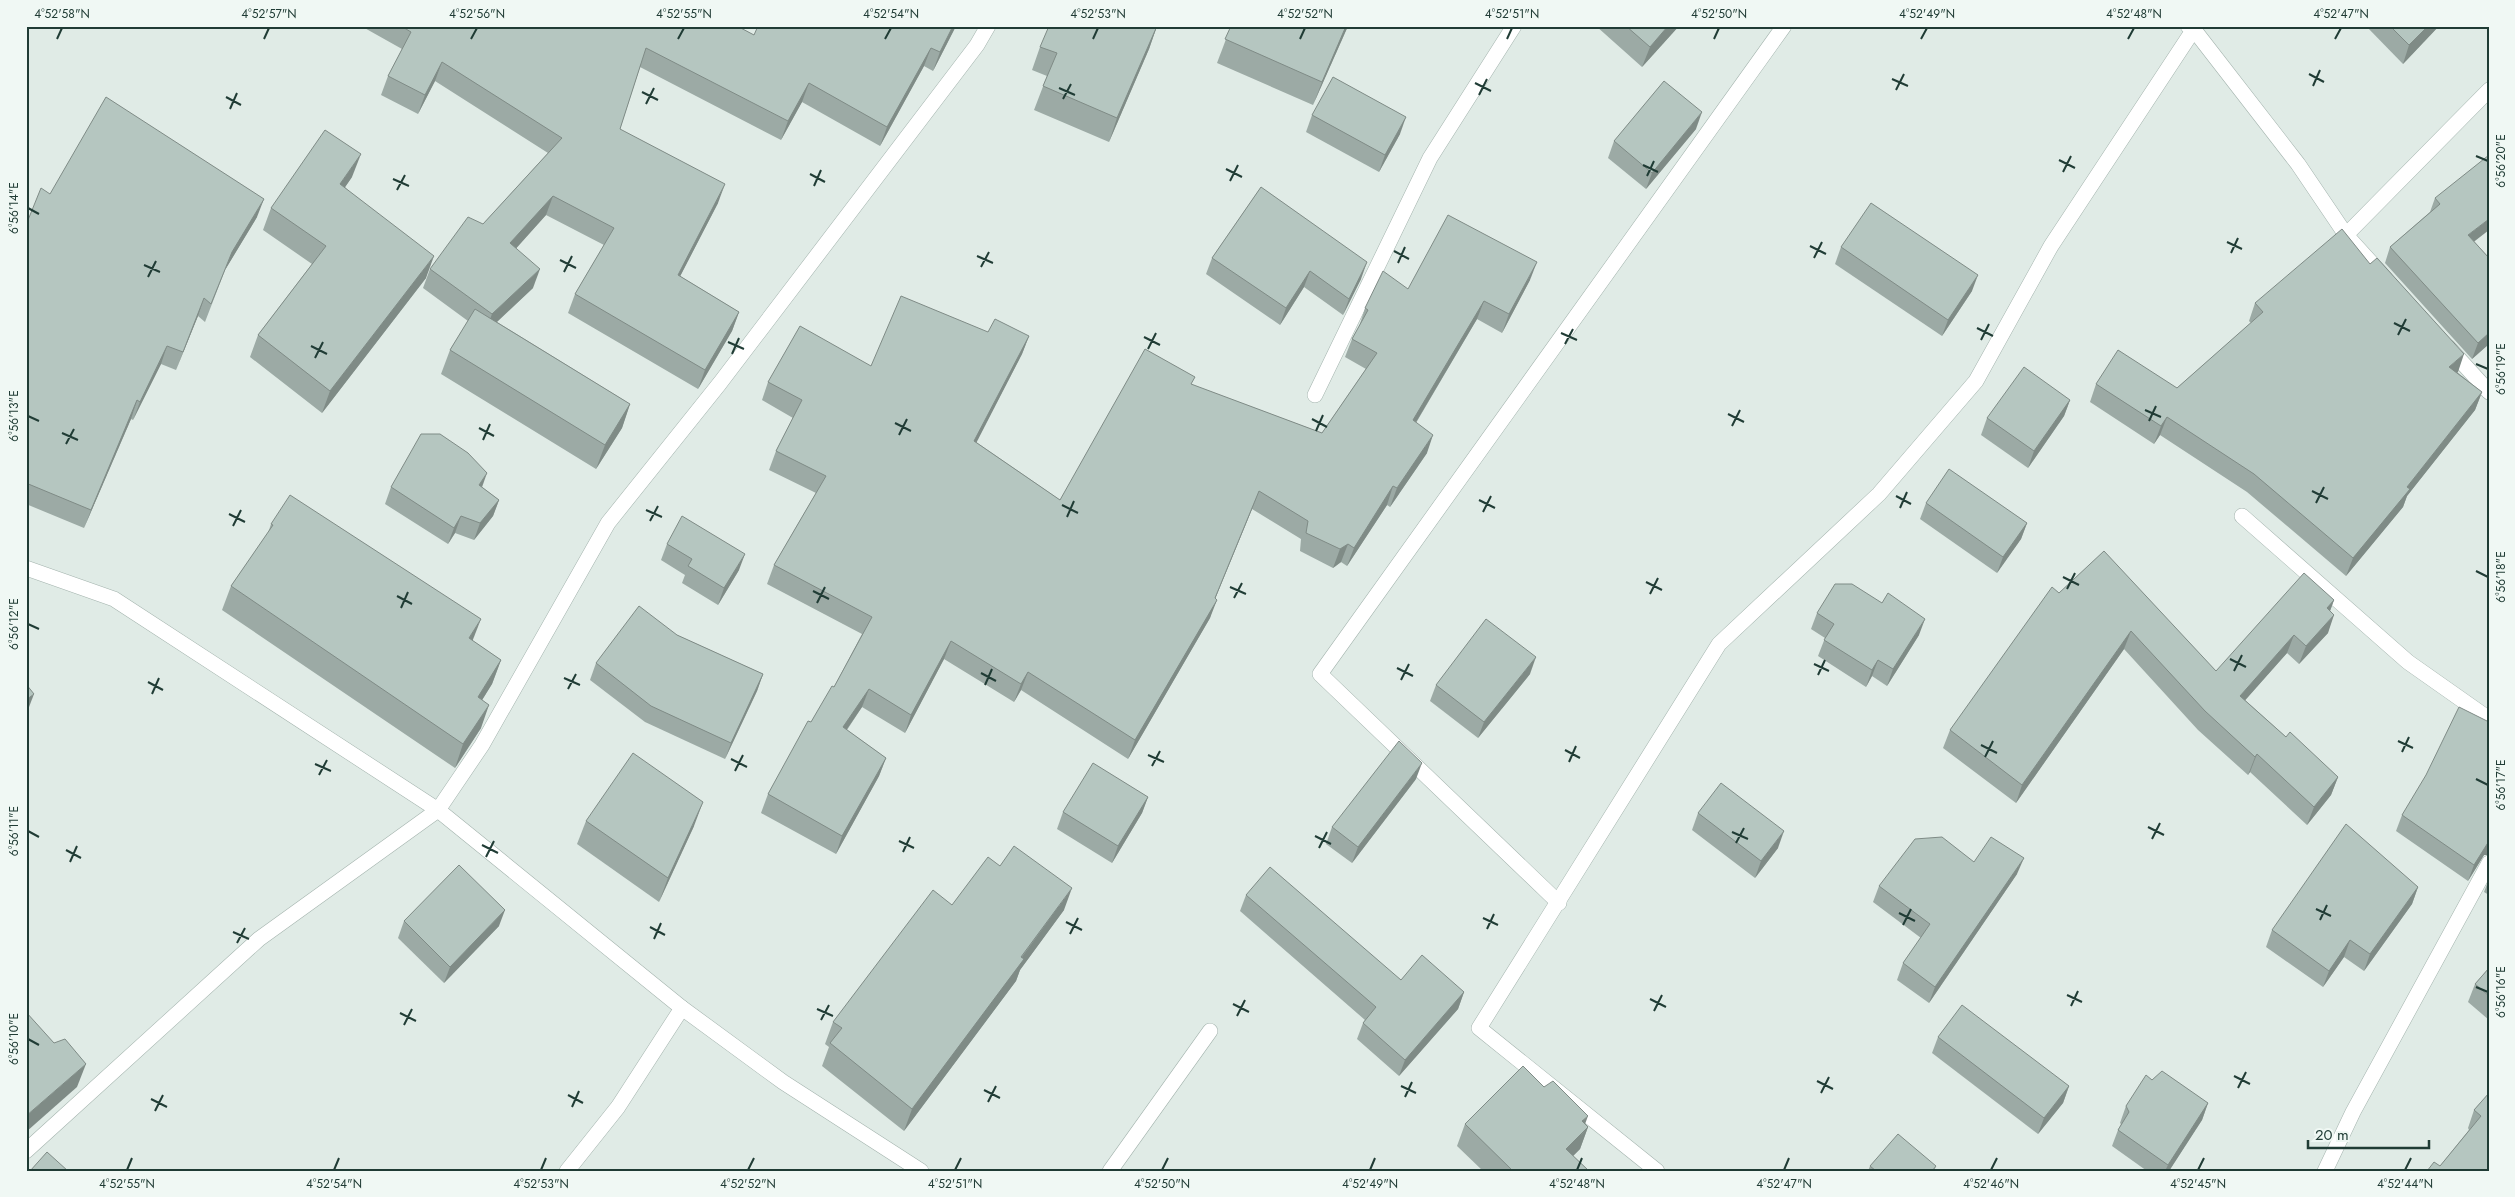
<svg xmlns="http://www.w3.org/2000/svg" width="2515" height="1197" font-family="Jost,sans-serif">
<rect width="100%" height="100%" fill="#e0ebe6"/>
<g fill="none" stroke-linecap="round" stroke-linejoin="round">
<!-- minor casing -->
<g stroke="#a3b3ad" stroke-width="16">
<g id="minor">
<polyline points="2188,26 2195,31 2298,164 2346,235 2385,278"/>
<polyline points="2346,235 2489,90"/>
<polyline points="2448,347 2489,392"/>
<polyline points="1315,395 1430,158 1514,26"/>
<polyline points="2242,516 2408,662 2489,719"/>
<polyline points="26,568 114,599 438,810 682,1008 783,1082 921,1171"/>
<polyline points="1559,903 1320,674 1784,26"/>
<polyline points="26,1151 259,939 438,810 482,745 608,523 720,383 977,45 988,26"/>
<polyline points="567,1171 618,1107 682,1008"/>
<polyline points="1110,1171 1210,1031"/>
<polyline points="1657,1171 1479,1028 1719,644 1879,494 1976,381 2051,246 2196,26"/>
<polyline points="2325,1171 2353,1112 2489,863"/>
</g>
</g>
<!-- minor -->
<use href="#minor" stroke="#fff" stroke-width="15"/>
</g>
<!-- wall -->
<g fill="#9caaa5">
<polygon points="361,26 737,26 754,35 758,26 956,26 933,71 924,66 880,146 802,102 781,140 640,67 620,129 718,203 680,276 739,312 732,331 698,389 568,313 575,294 604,245 546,215 516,248 533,288 497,322 630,404 622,428 596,469 441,374 450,350 468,321 423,288 430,269 483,224 548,153 435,81 418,114 381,95 388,76 402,49"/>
<polygon points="1157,26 1149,49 1109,142 1034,110 1047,76 1032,70 1040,47"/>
<polygon points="1231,26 1348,26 1313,105 1217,63"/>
<polygon points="1596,26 1679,26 1642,67"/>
<polygon points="2366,26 2439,26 2403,64"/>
<polygon points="1312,115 1400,134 1379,172 1306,132"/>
<polygon points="1696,129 1646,189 1608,158 1614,141"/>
<polygon points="352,177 345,187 426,278 322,413 250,357 258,335 312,264 263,230 271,208"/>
<polygon points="1261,187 1361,279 1343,315 1304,287 1280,325 1206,274 1212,258"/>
<polygon points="50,194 257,217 225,270 205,322 198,316 176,370 161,364 133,420 131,419 84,528 26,504 26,225"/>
<polygon points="2435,198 2489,258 2489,344 2472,359 2385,263 2390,247 2430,212"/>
<polygon points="1841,247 1972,291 1942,336 1835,264"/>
<polygon points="2370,264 2458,372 2457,372 2482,392 2475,410 2407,496 2403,507 2346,576 2247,492 2160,435 2154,444 2090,402 2096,384 2177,388 2251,323 2249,321 2255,303"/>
<polygon points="1530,280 1502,333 1477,319 1416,423 1427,453 1390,507 1387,505 1347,566 1341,562 1333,568 1300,551 1301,539 1252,509 1215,599 1210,618 1128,759 1021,690 1014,702 944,659 905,733 862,707 847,730 886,758 879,776 836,854 761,813 768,794 811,722 834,687 862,634 767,584 774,565 816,493 769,470 776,451 793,418 762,400 768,382 871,366 988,332 1029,336 1022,354 976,442 1060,500 1192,385 1322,433 1366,369 1345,357 1352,339 1359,327 1365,308 1408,289"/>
<polygon points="2070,400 2064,416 2028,468 1981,435 1987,418"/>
<polygon points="391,487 482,487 499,500 493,516 474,540 455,533 448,544 385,504"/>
<polygon points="1926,503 2027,523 2021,539 1997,573 1920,519"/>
<polygon points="271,524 473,641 501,660 492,684 482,700 481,728 455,768 222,610 231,586 268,533"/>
<polygon points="667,544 739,570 718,605 682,583 685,575 661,560"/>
<polygon points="2059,593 2216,671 2334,600 2330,611 2328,633 2299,664 2287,653 2245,700 2286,737 2338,777 2331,795 2307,825 2250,772 2248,775 2198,730 2124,649 2016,803 1943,748 1950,730"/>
<polygon points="1817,613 1919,635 1887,686 1872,676 1866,687 1818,656 1825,638 1811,629"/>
<polygon points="677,635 763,674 757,691 725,759 645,722 590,680 596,663"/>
<polygon points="1530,674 1478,738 1430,701 1436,685"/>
<polygon points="2489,722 2489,855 2484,855 2468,881 2396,831 2402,815"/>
<polygon points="1416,779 1352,863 1326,844 1332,827"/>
<polygon points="1148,797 1142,813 1112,863 1057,829 1063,812"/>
<polygon points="1698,813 1778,848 1755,878 1692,830"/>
<polygon points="586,821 694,826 659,902 577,844"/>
<polygon points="1974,862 2017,874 1929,1003 1897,980 1903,963 1921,938 1873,902 1879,886"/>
<polygon points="1000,866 1064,910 1020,970 1016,981 904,1131 822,1066 829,1047 825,1044 833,1022 952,905"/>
<polygon points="2489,879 2489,895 2484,892"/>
<polygon points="2418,887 2412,904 2364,971 2344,957 2323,987 2266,947 2272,930"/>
<polygon points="1246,895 1401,980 1464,992 1458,1009 1399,1076 1357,1039 1363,1023 1365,1020 1240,911"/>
<polygon points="404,921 499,926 444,983 398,938"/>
<polygon points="2489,968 2489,1020 2468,1002 2475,984"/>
<polygon points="1938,1037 2069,1086 2063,1103 2038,1134 1932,1053"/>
<polygon points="2152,1080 2208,1103 2202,1120 2169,1171 2147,1171 2112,1146 2118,1130 2121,1124 2120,1123 2126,1106"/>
<polygon points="1544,1087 1588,1127 1580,1149 1573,1156 1589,1171 1483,1171 1457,1146 1465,1124"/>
<polygon points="2489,1093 2489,1171 2440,1166 2469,1130 2468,1128 2474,1110"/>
<polygon points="1870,1166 1936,1166 1934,1171 1868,1171"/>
</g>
<!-- shaded-wall -->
<g fill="#7f8b86">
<polygon points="953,26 956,26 933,71 940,52"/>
<polygon points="1157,26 1149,49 1109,142 1117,118"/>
<polygon points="1346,26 1348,26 1313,105 1322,82"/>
<polygon points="1668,26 1679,26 1642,67 1650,47"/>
<polygon points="2428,26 2439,26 2403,64 2409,45"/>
<polygon points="931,48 924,66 880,146 887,127"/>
<polygon points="442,62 435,81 418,114 425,95"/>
<polygon points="809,83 802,102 781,140 788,121"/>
<polygon points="1702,112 1696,129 1646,189 1652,173"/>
<polygon points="1406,117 1400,134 1379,172 1385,155"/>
<polygon points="361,154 352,177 332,206 340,184"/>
<polygon points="725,184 718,203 671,294 678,275"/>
<polygon points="553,196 546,215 504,262 510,243"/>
<polygon points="264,199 257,217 225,270 205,322 232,252"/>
<polygon points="2489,219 2489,230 2462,251 2468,235"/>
<polygon points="434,256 426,278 322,413 330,391"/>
<polygon points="1367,262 1361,279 1343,315 1349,299"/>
<polygon points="1537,262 1530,280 1502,333 1509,314"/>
<polygon points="540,269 533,288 485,333 492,314"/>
<polygon points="1310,271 1304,287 1280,325 1286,308"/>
<polygon points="1978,275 1972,291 1942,336 1948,320"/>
<polygon points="204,298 198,316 176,370"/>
<polygon points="1484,301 1477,319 1406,439 1413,420"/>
<polygon points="739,312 732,331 698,389 705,370"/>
<polygon points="2489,333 2489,344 2472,359 2478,343"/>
<polygon points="1029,336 1022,354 968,459 974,441"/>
<polygon points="167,346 161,364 133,420 140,402"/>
<polygon points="2464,354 2458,372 2443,385 2449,367"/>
<polygon points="2482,392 2475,410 2407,496 2403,507 2346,576 2353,558 2407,487"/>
<polygon points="137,400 131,419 84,528 91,510"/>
<polygon points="2070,400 2064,416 2028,468 2034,451"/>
<polygon points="630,404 622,428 596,469 605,445"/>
<polygon points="2167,417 2160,435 2154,444 2161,426"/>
<polygon points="1433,435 1427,453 1390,507 1397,488"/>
<polygon points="487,473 481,490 479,485"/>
<polygon points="1393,486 1387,505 1347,566 1354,548"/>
<polygon points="1259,491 1252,509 1210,611 1217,600 1210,618 1128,759 1135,740 1215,598"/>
<polygon points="499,500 493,516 474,540 480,523"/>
<polygon points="461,516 455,533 448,544 454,528"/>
<polygon points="2027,523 2021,539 1997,573 2003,557"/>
<polygon points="1348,544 1341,562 1333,568 1340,549"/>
<polygon points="745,554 739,570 718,605 724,588"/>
<polygon points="2334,600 2327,619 2327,608"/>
<polygon points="2334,615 2328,633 2299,664 2306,646"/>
<polygon points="481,619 472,642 469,638"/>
<polygon points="1925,619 1919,635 1887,686 1893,669"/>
<polygon points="2131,631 2124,649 2016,803 2022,785"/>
<polygon points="2294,635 2287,653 2233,714 2240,696"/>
<polygon points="951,641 944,659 905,733 911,715"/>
<polygon points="1536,657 1530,674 1478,738 1484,722"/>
<polygon points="501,660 492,684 469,721 478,697"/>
<polygon points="1878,660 1872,676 1866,687 1872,670"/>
<polygon points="1028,672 1021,690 1014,702 1021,684"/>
<polygon points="763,674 757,691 725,759 731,743"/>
<polygon points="869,689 862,707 836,745 843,727"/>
<polygon points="34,694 26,715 26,700"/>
<polygon points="489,705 481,728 455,768 463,744"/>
<polygon points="2257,754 2250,772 2248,775 2255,757"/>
<polygon points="886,758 879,776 836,854 842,836"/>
<polygon points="1422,763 1416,779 1352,863 1358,847"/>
<polygon points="2338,777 2331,795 2307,825 2314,807"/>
<polygon points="1148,797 1142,813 1112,863 1118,846"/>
<polygon points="703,802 694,826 659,902 668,878"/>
<polygon points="1784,831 1778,848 1755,878 1761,861"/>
<polygon points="2489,841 2489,855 2484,855 2468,881 2474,865"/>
<polygon points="2024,858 2017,874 1929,1003 1935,987"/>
<polygon points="2418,887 2412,904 2364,971 2370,954"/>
<polygon points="1072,888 1064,910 1020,970 1016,981 904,1131 912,1109"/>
<polygon points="505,910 499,926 444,983 450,967"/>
<polygon points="2350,940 2344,957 2323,987 2329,971"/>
<polygon points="1464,992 1458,1009 1399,1076 1405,1060"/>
<polygon points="86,1064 77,1087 26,1132 26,1116"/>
<polygon points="2069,1086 2063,1103 2038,1134 2044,1118"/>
<polygon points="2208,1103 2202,1120 2169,1171 2165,1171 2168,1165"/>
<polygon points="1588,1116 1581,1135 1588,1127 1580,1149 1559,1170 1566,1149 1582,1121"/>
</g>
<!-- building -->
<g fill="#b5c6c0" stroke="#7f8b86">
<polygon points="401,26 737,26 754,35 758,26 953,26 940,52 931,48 887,127 809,83 788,121 646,48 620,129 725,184 678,275 739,312 705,370 575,294 614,228 553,196 510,243 540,269 492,314 430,269 468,217 483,224 562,138 442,62 425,95 388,76 411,32"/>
<polygon points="1049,26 1157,26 1117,118 1043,86 1057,53 1040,47"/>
<polygon points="1231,26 1346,26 1322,82 1225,39"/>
<polygon points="1626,26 1668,26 1650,47"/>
<polygon points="2390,26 2428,26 2409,45"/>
<polygon points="1333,77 1406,117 1385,155 1312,115"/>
<polygon points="1664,81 1702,112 1652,173 1614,141"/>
<polygon points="106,97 264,199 232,252 211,304 204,298 183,352 167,346 140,402 137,400 91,510 26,483 26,225 41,188 50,194"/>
<polygon points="325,130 361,154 340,184 434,256 330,391 258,335 326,246 271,208"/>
<polygon points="2489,155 2489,219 2468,235 2489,258 2489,333 2478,343 2390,247 2440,204 2435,198"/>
<polygon points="1261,187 1367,262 1349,299 1310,271 1286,308 1212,258"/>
<polygon points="1871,203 1978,275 1948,320 1841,247"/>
<polygon points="1448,215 1537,262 1509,314 1484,301 1413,420 1433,435 1397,488 1393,486 1354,548 1348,544 1340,549 1306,533 1308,521 1259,491 1215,598 1217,600 1135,740 1028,672 1021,684 951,641 911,715 869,689 843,727 886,758 842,836 768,794 808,721 811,722 832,686 834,687 872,617 774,565 826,476 776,451 802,400 768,382 800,326 871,366 901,296 988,332 995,319 1029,336 974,441 1060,500 1145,349 1195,377 1191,384 1322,433 1377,353 1352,339 1368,310 1365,308 1383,271 1408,289"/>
<polygon points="2342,229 2370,264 2377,258 2464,354 2449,367 2482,392 2407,487 2410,489 2353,558 2254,474 2167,417 2161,426 2096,384 2118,350 2177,388 2263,312 2255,303"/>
<polygon points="475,309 630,404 605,445 450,350"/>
<polygon points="2024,367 2070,400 2034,451 1987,418"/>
<polygon points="421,434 440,434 468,453 487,473 479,485 499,500 480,523 461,516 454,528 391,487"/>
<polygon points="1949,469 2027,523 2003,557 1926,503"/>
<polygon points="290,495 481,619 469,638 501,660 478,697 489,705 463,744 231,586 273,525 271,524"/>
<polygon points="682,516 745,554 724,588 688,566 692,559 667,544"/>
<polygon points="2104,551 2216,671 2304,573 2334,600 2327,608 2334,615 2306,646 2294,635 2240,696 2286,737 2290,732 2338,777 2314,807 2257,754 2255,757 2205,711 2131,631 2022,785 1950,730 2052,587 2059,593"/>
<polygon points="1835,584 1852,584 1882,603 1888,593 1925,619 1893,669 1878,660 1872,670 1824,640 1834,624 1817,613"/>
<polygon points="639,606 677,635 763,674 731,743 651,706 596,663"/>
<polygon points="1486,619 1536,657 1484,722 1436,685"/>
<polygon points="26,684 34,694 26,700"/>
<polygon points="2459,707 2489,722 2489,841 2474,865 2402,815 2426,775"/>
<polygon points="1399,741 1422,763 1358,847 1332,827"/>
<polygon points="633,753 703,802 668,878 586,821"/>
<polygon points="1093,763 1148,797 1118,846 1063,812"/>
<polygon points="1721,783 1784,831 1761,861 1698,813"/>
<polygon points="2346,824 2418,887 2370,954 2350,940 2329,971 2272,930"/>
<polygon points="1942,837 1974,862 1991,837 2024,858 1935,987 1903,963 1930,924 1879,886 1915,839"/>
<polygon points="1014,846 1072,888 1021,957 1024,959 912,1109 830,1043 842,1028 833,1022 933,890 952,905 988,857 1000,866"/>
<polygon points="459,865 505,910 450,967 404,921"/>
<polygon points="1270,867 1401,980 1422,955 1464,992 1405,1060 1363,1023 1376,1007 1246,895"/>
<polygon points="2489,968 2489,996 2475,984"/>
<polygon points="1962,1005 2069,1086 2044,1118 1938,1037"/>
<polygon points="26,1012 54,1043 65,1039 86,1064 26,1116"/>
<polygon points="1523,1066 1544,1087 1553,1081 1588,1116 1582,1121 1588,1127 1566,1149 1589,1171 1513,1171 1465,1124"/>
<polygon points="2162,1071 2208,1103 2168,1165 2118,1130 2129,1112 2126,1106 2146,1075 2152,1080"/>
<polygon points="2489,1093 2489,1171 2427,1171 2434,1162 2440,1166 2481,1116 2474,1110"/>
<polygon points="1898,1134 1936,1166 1932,1171 1876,1171 1870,1166"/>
<polygon points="47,1152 68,1171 30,1171"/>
</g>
<!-- ticks -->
<path fill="none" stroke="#203c35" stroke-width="2" d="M57 39 62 28M264 39 269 28M471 39 477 28M678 39 684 28M885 39 891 28M1093 39 1098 28M1300 39 1305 28M1507 39 1512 28M1714 39 1719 28M1921 39 1927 28M2128 39 2134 28M2335 39 2341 28M2309 74 2324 82M1892 79 1908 86M1475 83 1491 91M2313 86 2320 70M1059 88 1075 95M1896 90 1904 74M642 92 658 100M1479 95 1487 79M226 97 241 105M1063 99 1071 84M646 104 654 88M230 109 237 93M2476 156 2488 161M2059 160 2075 168M1643 165 1658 172M1226 169 1242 177M2063 172 2071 156M810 174 825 182M1647 176 1654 161M393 179 409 186M1230 181 1238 165M814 186 821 170M397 190 405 175M28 208 39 214M2227 242 2242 249M1810 246 1826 254M1394 251 1409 259M2231 253 2238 238M977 256 993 263M1814 258 1822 242M560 260 576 268M1398 263 1405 247M144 265 160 272M981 267 989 252M564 272 572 256M148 277 156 261M2394 323 2410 331M1977 328 1993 336M1561 333 1577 340M2398 335 2406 319M1144 337 1160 345M1981 340 1989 324M728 342 744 349M1565 344 1573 329M311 346 327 354M1148 349 1156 333M732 354 739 338M315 358 323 342M2476 364 2488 369M2145 410 2161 417M1728 414 1744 422M28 416 39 421M1312 419 1327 427M2149 421 2156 406M895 423 911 431M1732 426 1740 410M479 428 494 436M1316 431 1323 415M62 433 78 440M899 435 907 419M483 440 490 424M66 444 74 429M2312 491 2328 499M1896 496 1911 504M1479 500 1495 508M2316 503 2324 487M1062 505 1078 513M1900 508 1907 492M646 510 662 517M1483 512 1491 496M229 514 245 522M1067 517 1074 501M650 521 658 506M233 526 241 510M2476 571 2488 577M2063 577 2079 585M1646 582 1662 590M1230 587 1246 594M2067 589 2075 573M813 591 829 599M1650 594 1658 578M397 596 412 604M1234 598 1242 583M817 603 825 587M401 608 408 592M28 624 39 629M2230 659 2246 667M1814 664 1829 671M1397 668 1413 676M2234 671 2242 655M981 673 996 681M1818 675 1825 660M564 678 580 685M1401 680 1409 664M148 682 163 690M985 685 992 669M568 689 576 674M152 694 159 678M2398 741 2413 748M1981 745 1997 753M1565 750 1580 758M2402 752 2409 737M1148 755 1164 762M1985 757 1993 741M731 759 747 767M1569 762 1576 746M315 764 331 771M1152 766 1160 751M735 771 743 755M319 775 327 760M2476 779 2488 785M2148 827 2164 835M28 831 39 837M1732 832 1748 839M1315 836 1331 844M2152 839 2160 823M899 841 914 848M1736 843 1744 828M482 845 498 853M1319 848 1327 832M66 850 81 858M903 852 910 837M486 857 494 841M70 862 77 846M2316 909 2331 916M1899 913 1915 921M1483 918 1498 925M2320 920 2327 905M1066 922 1082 930M1903 925 1911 909M650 927 665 935M1487 929 1494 914M233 932 249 939M1070 934 1078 918M654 939 661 923M237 943 245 928M2476 987 2488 992M2067 995 2082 1002M1650 999 1666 1007M1233 1004 1249 1012M2071 1006 2078 991M817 1009 833 1016M1654 1011 1662 995M400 1013 416 1021M1237 1016 1245 1000M821 1020 829 1005M404 1025 412 1009M28 1039 39 1045M2234 1076 2250 1084M1817 1081 1833 1089M1401 1086 1416 1093M2238 1088 2246 1072M984 1090 1000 1098M1821 1093 1829 1077M568 1095 583 1103M1405 1097 1412 1082M151 1099 167 1107M988 1102 996 1086M572 1107 579 1091M155 1111 163 1095M127 1170 132 1158M334 1170 339 1158M541 1170 546 1158M748 1170 754 1158M955 1170 961 1158M1162 1170 1168 1158M1370 1170 1375 1158M1577 1170 1582 1158M1784 1170 1789 1158M1991 1170 1997 1158M2198 1170 2204 1158M2405 1170 2411 1158"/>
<!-- border -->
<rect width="2515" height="1197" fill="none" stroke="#f0f8f4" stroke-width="55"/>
<!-- scale -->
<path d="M2308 1140v8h121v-8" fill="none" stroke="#203c35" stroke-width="2.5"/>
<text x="2315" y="1140" font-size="15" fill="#203c35" stroke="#f0f8f4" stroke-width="4" paint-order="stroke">20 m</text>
<rect x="28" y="28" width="2460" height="1142" fill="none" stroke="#203c35" stroke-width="2"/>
<g font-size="12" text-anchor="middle" fill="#203c35">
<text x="62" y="18">4°52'58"N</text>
<text x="269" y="18">4°52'57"N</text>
<text x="477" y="18">4°52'56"N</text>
<text x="684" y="18">4°52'55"N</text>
<text x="891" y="18">4°52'54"N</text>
<text x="1098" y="18">4°52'53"N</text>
<text x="1305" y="18">4°52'52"N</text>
<text x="1512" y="18">4°52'51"N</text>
<text x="1719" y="18">4°52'50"N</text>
<text x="1927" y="18">4°52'49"N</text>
<text x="2134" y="18">4°52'48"N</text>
<text x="2341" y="18">4°52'47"N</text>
<text transform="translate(2501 161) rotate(-90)" y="4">6°56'20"E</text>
<text transform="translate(14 208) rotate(-90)" y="4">6°56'14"E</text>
<text transform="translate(2501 369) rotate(-90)" y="4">6°56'19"E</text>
<text transform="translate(14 416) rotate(-90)" y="4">6°56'13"E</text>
<text transform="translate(2501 577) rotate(-90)" y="4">6°56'18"E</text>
<text transform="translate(14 624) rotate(-90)" y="4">6°56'12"E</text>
<text transform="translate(2501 785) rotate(-90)" y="4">6°56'17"E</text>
<text transform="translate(14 831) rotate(-90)" y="4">6°56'11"E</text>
<text transform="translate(2501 992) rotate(-90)" y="4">6°56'16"E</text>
<text transform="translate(14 1039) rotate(-90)" y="4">6°56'10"E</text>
<text x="127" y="1188">4°52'55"N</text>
<text x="334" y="1188">4°52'54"N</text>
<text x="541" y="1188">4°52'53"N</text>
<text x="748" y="1188">4°52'52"N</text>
<text x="955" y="1188">4°52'51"N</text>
<text x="1162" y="1188">4°52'50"N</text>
<text x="1370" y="1188">4°52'49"N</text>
<text x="1577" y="1188">4°52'48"N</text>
<text x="1784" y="1188">4°52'47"N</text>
<text x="1991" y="1188">4°52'46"N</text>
<text x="2198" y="1188">4°52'45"N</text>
<text x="2405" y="1188">4°52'44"N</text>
</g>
</svg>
